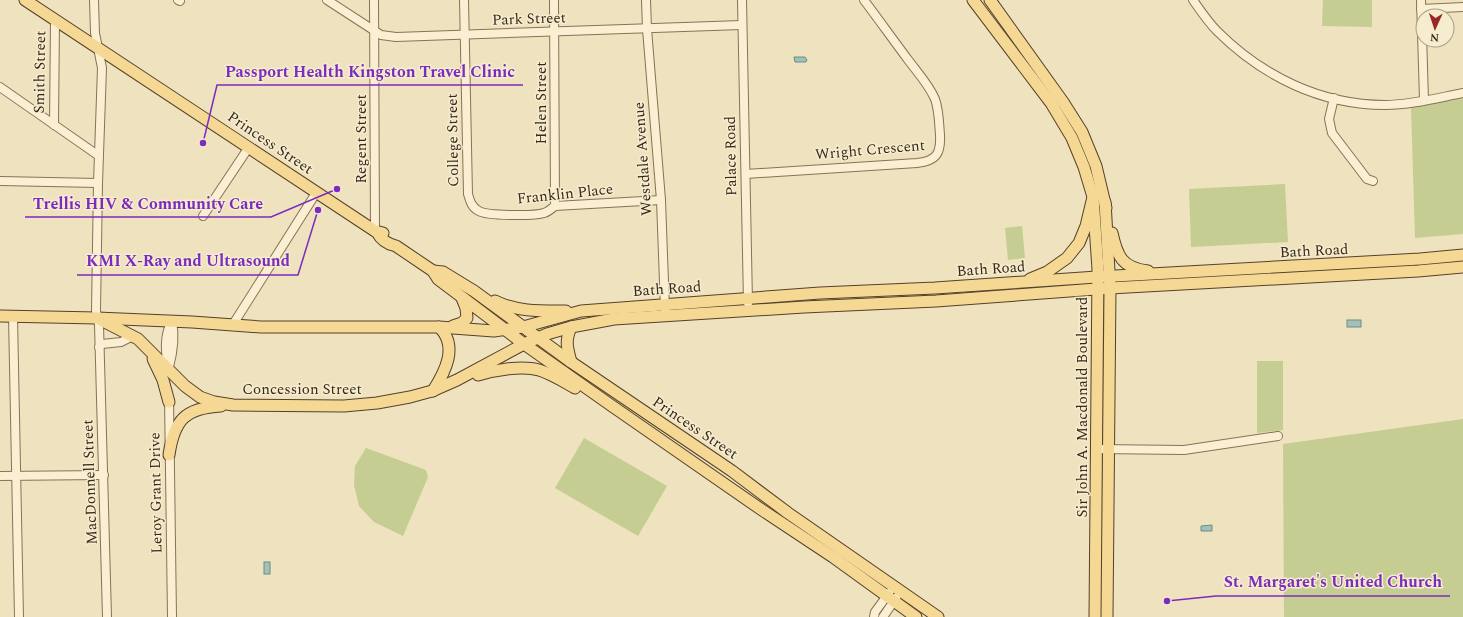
<svg xmlns="http://www.w3.org/2000/svg" width="1463" height="617" font-family="Spectral,serif">
<rect width="100%" height="100%" fill="#efe2be"/>
<!-- green -->
<g fill="#c5cd92">
<polygon points="1323,0 1372,0 1372,27 1322,26"/>
<polygon points="1463,98 1463,234 1415,238 1411,107"/>
<polygon points="1285,184 1288,242 1191,247 1189,189"/>
<polygon points="1022,226 1025,258 1008,260 1005,228"/>
<polygon points="1257,361 1283,361 1283,430 1257,433"/>
<polygon points="1463,419 1463,617 1284,617 1283,444"/>
<polygon points="584,438 667,486 638,536 555,488"/>
<polygon points="366,448 426,470 428,477 403,536 374,522 359,506 354,485 355,466"/>
</g>
<!-- water -->
<g fill="#a2c0b8" stroke="#698e86">
<polygon points="794,57 805,57 807,60 806,62 795,62"/>
<rect x="1347" y="320" width="14" height="7"/>
<polygon points="1212,525 1212,531 1201,531 1201,526"/>
<rect x="264" y="562" width="6" height="12"/>
</g>
<g fill="none" stroke-linecap="round" stroke-linejoin="round">
<!-- minor casing -->
<g stroke="#887257" stroke-width="10">
<g id="minor">
<polyline points="94,0 95,33 102,68 98,183 96,311 99,325 107,617"/>
<polyline points="178,0 180,1"/>
<polyline points="327,0 381,35 396,37 742,25"/>
<polyline points="374,0 375,231"/>
<path d="M464 0 468 194C470 201 472 208 479 211 487 216 535 216 544 213 548 212 551 209 555 206L661 200"/>
<polyline points="554,0 555,206"/>
<polyline points="646,0 647,29 661,200 665,309"/>
<polyline points="742,0 748,303"/>
<path d="M1193 0C1200 10 1208 22 1217 31 1262 76 1321 105 1385 105 1411 105 1437 98 1463 93"/>
<polyline points="1421,0 1424,100"/>
<polyline points="1421,9 1463,7"/>
<polyline points="0,87 99,156"/>
<polyline points="1334,98 1329,119 1332,133 1367,179 1373,181"/>
<polyline points="54,125 55,20"/>
<path d="M746 174 917 163C936 161 941 154 940 135 939 123 939 110 935 99 929 85 918 73 909 61 894 41 879 20 864 0"/>
<polyline points="0,181 98,183"/>
<polyline points="203,216 249,147"/>
<polyline points="13,316 19,617"/>
<polyline points="232,326 316,193"/>
<polyline points="99,347 102,344 121,342 133,336"/>
<path d="M169 367C173 352 175 336 172 321"/>
<path d="M168 370C166 354 163 336 172 321"/>
<polyline points="169,398 172,617"/>
<polyline points="1097,449 1184,450 1278,436"/>
<polyline points="0,476 104,475"/>
<polyline points="874,617 875,612 889,593"/>
<polyline points="883,617 896,598"/>
</g>
</g>
<!-- major casing -->
<g stroke="#55402b" stroke-width="13">
<g id="major">
<polyline points="25,0 375,231 383,233"/>
<polyline points="973,0 1051,103 1072,138 1084,167 1093,197 1086,226 1079,243 1067,258 1047,272 1030,279"/>
<polyline points="990,0 1063,102 1082,132 1096,166 1106,208"/>
<polyline points="1093,197 1098,269 1095,617"/>
<polyline points="1105,202 1110,288 1107,617"/>
<path d="M377 232C381 240 387 244 396 246L433 271 438 279 524 344 612 406 762 510 833 557 916 617"/>
<path d="M1112 233C1117 256 1122 268 1148 271"/>
<polyline points="433,271 443,272 474,291 571,362 732,471 788,513 938,617"/>
<path d="M495 301C517 312 542 311 566 311"/>
<polyline points="0,316 97,318 192,322 261,327 439,327 494,331 523,327 581,311 820,293 935,288 1097,277 1420,259 1463,255"/>
<polyline points="101,320 138,339 185,386 200,397 214,402 233,405 344,406 377,403 410,397 432,391 457,380 524,344 547,334 571,327 614,319 804,307 936,301 1110,288 1418,271 1463,267"/>
<polyline points="453,326 462,323 467,318 466,308 462,298"/>
<polyline points="153,359 163,380 169,402"/>
<path d="M571 362C567 347 565 341 571 327"/>
<path d="M478 375C495 370 522 365 539 370 552 374 564 382 575 388"/>
<path d="M433 391C445 372 459 346 439 327"/>
<path d="M169 455C174 420 185 408 221 406"/>
</g>
</g>
<!-- minor -->
<use href="#minor" stroke="#faefd2" stroke-width="8"/>
<!-- major -->
<use href="#major" stroke="#f4d894" stroke-width="11"/>
</g>
<g text-anchor="middle" dominant-baseline="central" stroke-width="3" stroke-linejoin="round" paint-order="stroke">
<!-- street labels -->
<g font-size="15" fill="#37291c" stroke="#f6ecce">
<text transform="translate(529 19) rotate(-2)">Park Street</text>
<text transform="translate(40 72) rotate(-89)">Smith Street</text>
<text transform="translate(541 103) rotate(-90)">Helen Street</text>
<text transform="translate(361 139) rotate(-90)">Regent Street</text>
<text transform="translate(453 140) rotate(-91)">College Street</text>
<text transform="translate(270 143) rotate(34)">Princess Street</text>
<text transform="translate(870 150) rotate(-5)">Wright Crescent</text>
<text transform="translate(731 156) rotate(-91)">Palace Road</text>
<text transform="translate(643 159) rotate(-94)">Westdale Avenue</text>
<text transform="translate(565 194) rotate(-6)">Franklin Place</text>
<text transform="translate(1314 251) rotate(-3)">Bath Road</text>
<text transform="translate(991 269) rotate(-4)">Bath Road</text>
<text transform="translate(667 289) rotate(-4)">Bath Road</text>
<text x="302" y="389">Concession Street</text>
<text transform="translate(1082 407) rotate(-90)">Sir John A. Macdonald Boulevard</text>
<text transform="translate(695 428) rotate(34)">Princess Street</text>
<text transform="translate(90 482) rotate(-92)">MacDonnell Street</text>
<text transform="translate(156 493) rotate(-91)">Leroy Grant Drive</text>
</g>
</g>
<!-- callouts -->
<path fill="none" stroke="#7b2cbf" stroke-width="1.5" d="M203 143L217 85H523M337 189L271 217H25M318 210L298 275H77M1167 601L1216 596H1450"/>
<g fill="#7b2cbf" stroke="#f6ecce" stroke-width="1.5">
<circle cx="203" cy="143" r="4"/>
<circle cx="337" cy="189" r="4"/>
<circle cx="318" cy="210" r="4"/>
<circle cx="1167" cy="601" r="4"/>
</g>
<g font-size="16" text-anchor="middle" font-weight="bold" fill="#7b2cbf" stroke="#f6ecce" stroke-width="3" stroke-linejoin="round" paint-order="stroke">
<text x="370" y="77">Passport Health Kingston Travel Clinic</text>
<text x="148" y="209">Trellis HIV &amp; Community Care</text>
<text x="188" y="266">KMI X-Ray and Ultrasound</text>
<text x="1333" y="587">St. Margaret's United Church</text>
</g>
<!-- north arrow -->
<g transform="translate(1435 28) rotate(183)"><circle r="19" fill="#f6ecce" stroke="#aa9e87"/>
<path d="M0-3L7 15L0 10L-7 15Z" fill="#982725"/>
<text y="-6" font-size="11" font-weight="bold" text-anchor="middle" fill="#37291c">N</text>
</g>
</svg>
